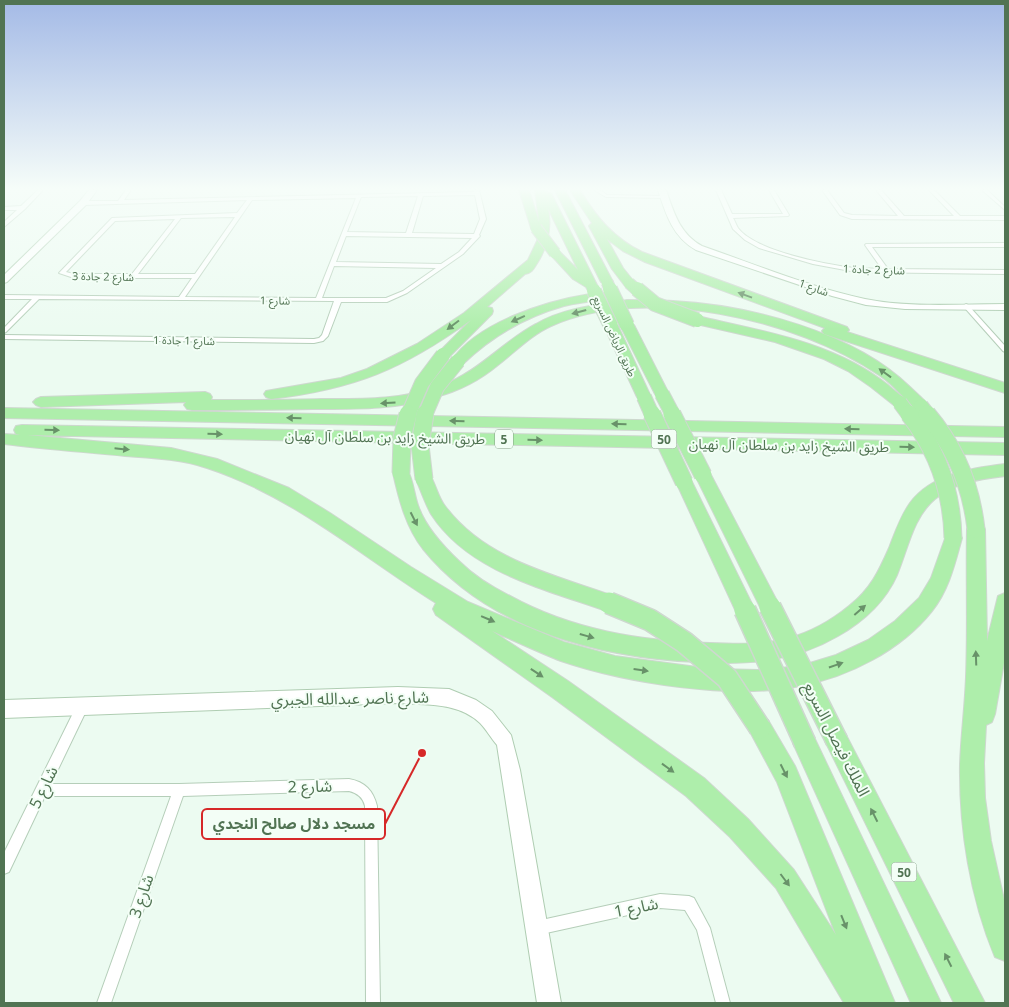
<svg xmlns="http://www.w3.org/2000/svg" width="1009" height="1007" font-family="'Noto Sans','Noto Sans Arabic',sans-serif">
<rect width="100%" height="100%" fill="#ecfbf1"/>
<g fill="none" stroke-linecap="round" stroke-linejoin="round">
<!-- street casing -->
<g stroke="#b5ceb9" stroke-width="2">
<g id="street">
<polygon points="38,190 43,190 25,209 4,227 4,222 17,210 4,210 4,207 21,206"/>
<path d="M126 190H131L124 200 474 192V190H479L486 219 479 235 480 236 463 254 407 293 387 302H341L328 336 323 341 314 343 4 339V335L314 339 319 338 322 335 334 301 39 299 6 332 4 333V328L32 299H4V295L179 297 192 278H74L59 273 112 218 237 213 247 200 83 205 80 203 83 201H118ZM475 195 480 219 474 234 412 233 423 196ZM418 196 406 233 347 232 361 197ZM356 198 316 298 185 297 252 200ZM235 217 195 274H138L181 218ZM175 219 132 274H74L66 272 115 221ZM346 236 472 238 459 252 441 264 336 262ZM334 266 436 268 403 291 386 298H322Z"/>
<polygon points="594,190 600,190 607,195 664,196 666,197 664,198 606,197"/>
<path d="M716 190H721L732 214H783L769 190H774L789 215 788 216 733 218C735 221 736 225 738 228 755 251 827 265 855 268 864 269 873 268 882 269L865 245 866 244 1005 243V247H872L888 269 1005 270V274L856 272 813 264 759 248 745 240 733 229Z"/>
<polygon points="822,190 827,190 844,213 852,215 898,216 876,190 881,190 904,216 954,216 929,190 934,190 960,216 1005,216 1005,220 852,219 840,215"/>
<polygon points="982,190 987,190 1005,207 1005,210"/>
<polygon points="966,304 968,305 1005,346 1005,352 1003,351 964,307 963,306"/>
<path d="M82 701 86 703 88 707 51 784H179L349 779C365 782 373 790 377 806L380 1003H366L365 806C363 797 357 793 349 791L183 796 111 1003H97L171 796H45L9 872 4 874V853L78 703Z"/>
<polygon points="660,894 689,896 694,898 710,928 730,1003 716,1003 697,930 685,910 660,908 537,935 532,933 530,928 532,923 537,921"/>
</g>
</g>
<!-- secondary casing -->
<g stroke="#afcdb2" stroke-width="2">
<g id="secondary">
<polygon points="89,190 97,190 86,205 7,282 4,283 4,275 80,201"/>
<path d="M658 190H666C674 213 680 234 702 246 754 264 812 288 865 299 910 308 959 304 1005 304V310L905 309 866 305 832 296 696 250C673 237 666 215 658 190Z"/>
<path d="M398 687 449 689 476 700 492 711 511 735 520 770 561 1003H537L497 745C491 738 486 729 480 723 458 702 426 705 398 703L4 718V700Z"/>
</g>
</g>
<!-- highway casing -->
<g stroke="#ced8cf" stroke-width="2">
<g id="highway">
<path d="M519 190H529L539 222 535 190H545V192L551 193 600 291 599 293 604 296 602 299C590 302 577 303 564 306 525 317 492 336 463 364H453L451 361C478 322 546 301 590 294L586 287 573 279 549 253 551 251H559L578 270 548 208C552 229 548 247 536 265 533 270 531 273 525 274L487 307 492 308 493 311 492 314 448 358 443 359 436 355 471 320C403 369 355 389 271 399L266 397 264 394 266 391 341 378 367 369 417 344 464 313 528 260 537 241 539 230H532L531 228Z"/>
<polygon points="555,190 565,190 613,282 611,285 607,286 601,282"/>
<path d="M570 190H580C596 217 614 238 642 252L847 327 849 330 847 332 1005 383V393L824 334 822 331 825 328 645 262 623 251 607 239 623 268 635 283 633 286H625L612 269 589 226 592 223Z"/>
<path d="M627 300C642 300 658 300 673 301 749 305 854 332 910 387 916 393 924 399 929 406L926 410H916C904 398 893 384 879 375 797 319 645 284 551 326 531 335 515 352 498 365 480 380 459 391 436 397 396 410 355 409 313 409 273 410 232 410 192 410L187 409 184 405 186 402 41 407 36 405 33 402 36 399 41 397 205 392 210 394 212 397 211 400C247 400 284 400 321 399 361 399 402 400 441 386 481 370 501 343 536 324 563 308 596 305 627 300Z"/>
<path d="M697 316C762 331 834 342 888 385 894 391 903 396 908 403L905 406H895L871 387 848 371 824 359 775 342 692 323 691 320Z"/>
<polygon points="627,321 634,325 669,394 667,397 657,397 655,394 620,325"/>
<polygon points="611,322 618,326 651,397 649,400 639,400 637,397 604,326"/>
<polygon points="4,408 1005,427 1005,437 4,418"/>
<path d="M22 425 1005 443V455L27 435 171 448 217 459 289 488 330 513 411 567 468 602 564 642 615 656 712 669 759 670 800 666 836 655 868 640 895 621 919 598 931 578 947 533 953 531 959 533 962 538C955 563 949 590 932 611 901 650 849 677 800 686 733 700 626 683 561 661 538 652 515 641 492 631L568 681 704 778 748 819 794 870 836 935 777 782 748 728 752 720 760 716 768 720 795 766 895 1003H844L776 888 730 837 686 796 552 697 436 615 433 609 436 603C361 556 293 496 207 468 181 459 152 458 125 456 85 452 44 449 4 444V434L20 435 16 434 14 430 16 426Z"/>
<path d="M1005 464V476C981 479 955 482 935 499 913 517 908 549 897 575 885 602 864 621 838 636 794 662 748 665 698 662 599 658 488 629 423 549 406 527 399 500 393 473L395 469 401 467 407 469C414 481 414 496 419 508 427 529 444 547 460 562 474 576 492 587 510 596 572 630 640 641 710 643 736 644 764 645 789 638 811 632 832 620 849 606 870 590 879 571 889 548 895 533 900 517 910 503 931 474 972 468 1005 464Z"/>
<polygon points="703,469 709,471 711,475 777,601 780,607 777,613 770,616 763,613 695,475 697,471"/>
<path d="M424 473 430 475C436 485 438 497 445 506 486 561 556 575 616 597L619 603 616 609 609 612C548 590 469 573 431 514 425 503 421 491 416 479L418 475Z"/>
<polygon points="684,476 690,478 692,482 752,604 755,610 752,616 745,619 738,616 676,482 678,478"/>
<path d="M976 522 982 524 985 529 987 641 998 596 1005 593V657L995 714 992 722 986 725 984 763 985 798 991 841 1005 904V961L995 957C970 897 959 828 960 764 961 735 965 706 966 677 968 628 966 578 967 529L970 524Z"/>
<polygon points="837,729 845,733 985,1003 954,1003 829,749 825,741 829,733"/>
<polygon points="805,731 813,735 941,1003 911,1003 793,743 797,735"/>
</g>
</g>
<!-- street -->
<use href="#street" fill="#fff" fill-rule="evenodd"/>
<!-- secondary -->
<use href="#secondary" fill="#fff" fill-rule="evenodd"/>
<!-- highway -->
<use href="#highway" fill="#aeeeab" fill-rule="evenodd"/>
<!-- highway-bridge-far3 casing -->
<g stroke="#ced8cf" stroke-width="13" stroke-linecap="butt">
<g id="highway-bridge-far3">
<polyline points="536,228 555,253"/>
<polyline points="607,282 611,291"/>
<polyline points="629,283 638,291"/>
</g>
</g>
<!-- highway-bridge-far2 casing -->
<g stroke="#ced8cf" stroke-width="16" stroke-linecap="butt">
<g id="highway-bridge-far2">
<polyline points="610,289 627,325"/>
<polyline points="637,289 655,304 697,320"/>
<polyline points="594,291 611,326"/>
<polyline points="662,394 673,415"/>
<polyline points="644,397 652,415"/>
<polyline points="900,403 909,415"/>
<polyline points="921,406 928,415"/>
<polyline points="408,415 422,383 443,355"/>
<polyline points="425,415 437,387 458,361"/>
</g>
</g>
<!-- highway-bridge-far1 casing -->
<g stroke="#ced8cf" stroke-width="19" stroke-linecap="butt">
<g id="highway-bridge-far1">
<polyline points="652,414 684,482"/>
<polyline points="672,414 703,475"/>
<path d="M909 414C938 451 952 491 953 538"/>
<path d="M927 414C956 448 971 485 976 529"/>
<polyline points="401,473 402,438 408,414"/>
<polyline points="424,479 420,445 425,414"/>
</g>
</g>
<!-- highway-bridge casing -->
<g stroke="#ced8cf" stroke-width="24" stroke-linecap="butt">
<g id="highway-bridge">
<polyline points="609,603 650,620 684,642 727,678 760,728"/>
<polyline points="770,607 837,741"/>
<polyline points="745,610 805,743"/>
</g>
</g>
<!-- highway-bridge-far3 -->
<use href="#highway-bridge-far3" stroke="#aeeeab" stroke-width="11"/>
<!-- highway-bridge-far2 -->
<use href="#highway-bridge-far2" stroke="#aeeeab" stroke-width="14"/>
<!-- highway-bridge-far1 -->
<use href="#highway-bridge-far1" stroke="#aeeeab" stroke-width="17"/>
<!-- highway-bridge -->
<use href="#highway-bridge" stroke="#aeeeab" stroke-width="21"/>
</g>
<!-- one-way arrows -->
<defs><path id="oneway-solid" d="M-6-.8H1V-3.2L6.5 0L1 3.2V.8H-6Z" transform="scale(1.25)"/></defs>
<g fill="#689269">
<use href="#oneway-solid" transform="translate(745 295) rotate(-160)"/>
<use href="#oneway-solid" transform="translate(579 312) rotate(165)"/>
<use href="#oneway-solid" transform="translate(518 319) rotate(156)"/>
<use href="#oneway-solid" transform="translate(453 325) rotate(143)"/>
<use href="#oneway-solid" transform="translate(885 373) rotate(-144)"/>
<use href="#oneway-solid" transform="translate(388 403) rotate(177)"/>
<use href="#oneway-solid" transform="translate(294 418) rotate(-179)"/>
<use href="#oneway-solid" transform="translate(457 421) rotate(-179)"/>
<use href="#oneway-solid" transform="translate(619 424) rotate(-179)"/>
<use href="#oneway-solid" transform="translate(852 429) rotate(-179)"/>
<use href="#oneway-solid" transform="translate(52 430) rotate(1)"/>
<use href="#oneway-solid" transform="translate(215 434) rotate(1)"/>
<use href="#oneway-solid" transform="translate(535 440) rotate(1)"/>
<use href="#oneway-solid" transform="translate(907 447) rotate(1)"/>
<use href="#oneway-solid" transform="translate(122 449) rotate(6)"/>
<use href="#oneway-solid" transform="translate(414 519) rotate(63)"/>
<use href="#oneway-solid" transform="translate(860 610) rotate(-41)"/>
<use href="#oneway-solid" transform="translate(488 619) rotate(23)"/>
<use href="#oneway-solid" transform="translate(587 636) rotate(16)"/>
<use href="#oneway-solid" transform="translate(976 658) rotate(-92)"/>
<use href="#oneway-solid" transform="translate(836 665) rotate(-19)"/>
<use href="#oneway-solid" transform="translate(641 670) rotate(8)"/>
<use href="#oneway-solid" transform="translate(537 673) rotate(34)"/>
<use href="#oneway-solid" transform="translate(668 768) rotate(36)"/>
<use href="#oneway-solid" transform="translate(784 771) rotate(63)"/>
<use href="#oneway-solid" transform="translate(874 815) rotate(-117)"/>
<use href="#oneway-solid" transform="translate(785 880) rotate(53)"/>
<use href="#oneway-solid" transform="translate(844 922) rotate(68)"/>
<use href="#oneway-solid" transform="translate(948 960) rotate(-117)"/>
</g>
<!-- sky -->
<linearGradient id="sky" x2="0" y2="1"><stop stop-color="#a4bae6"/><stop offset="0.57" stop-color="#f6fdf9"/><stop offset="1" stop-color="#f6fdf9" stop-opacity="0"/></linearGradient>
<rect width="1009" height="331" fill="url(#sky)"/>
<g text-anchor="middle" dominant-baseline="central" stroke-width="4" stroke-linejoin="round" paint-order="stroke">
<!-- far-street labels -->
<g font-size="11" fill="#517453" stroke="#f3fef6">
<text transform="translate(874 269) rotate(2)">شارع 2 جادة 1</text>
<text transform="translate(103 276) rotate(1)">شارع 2 جادة 3</text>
<text transform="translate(814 287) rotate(19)">شارع 1</text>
<text transform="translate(275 300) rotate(1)">شارع 1</text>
<text transform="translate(615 336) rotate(65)">طريق الرياض السريع</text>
<text transform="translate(184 340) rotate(1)">شارع 1 جادة 1</text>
</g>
<!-- shield labels -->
<g fill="#f3fef6" stroke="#829d84" stroke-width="1">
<rect x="495" y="429.5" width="18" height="19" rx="4"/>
<rect x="651.5" y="429.5" width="25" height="19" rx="4"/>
<rect x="891.5" y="862.5" width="25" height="19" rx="4"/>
</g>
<g font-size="12" font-weight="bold" fill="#517453">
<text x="504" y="439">5</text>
<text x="664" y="439">50</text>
<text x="904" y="872">50</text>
</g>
<!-- street labels -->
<g font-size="14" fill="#517453" stroke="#f3fef6">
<text transform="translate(385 437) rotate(1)">طريق الشيخ زايد بن سلطان آل نهيان</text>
<text transform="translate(789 445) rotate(1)">طريق الشيخ زايد بن سلطان آل نهيان</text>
</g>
<!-- near-street labels -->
<g font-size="16" fill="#517453" stroke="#f3fef6">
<text transform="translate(350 698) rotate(-1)">شارع ناصر عبدالله الجبري</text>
<text transform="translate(837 739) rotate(63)">الملك فيصل السريع</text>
<text transform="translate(310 786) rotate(-1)">شارع 2</text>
<text transform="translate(43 787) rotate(-64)">شارع 5</text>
<text transform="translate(141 896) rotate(-71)">شارع 3</text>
<text transform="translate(636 907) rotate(-11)">شارع 1</text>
</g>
</g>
<!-- callouts -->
<path fill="none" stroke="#d62828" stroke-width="2" d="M422 753L385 824"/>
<circle fill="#d62828" stroke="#f3fef6" stroke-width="2" cx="422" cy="753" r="5"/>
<rect fill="#f3fef6" stroke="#d62828" stroke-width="2" x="202" y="809" width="183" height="30" rx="5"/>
<g font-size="15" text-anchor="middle" font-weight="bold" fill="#517453">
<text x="294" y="829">مسجد دلال صالح النجدي</text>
</g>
<!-- border -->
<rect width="1009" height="1007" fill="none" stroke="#517453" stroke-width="10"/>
</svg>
